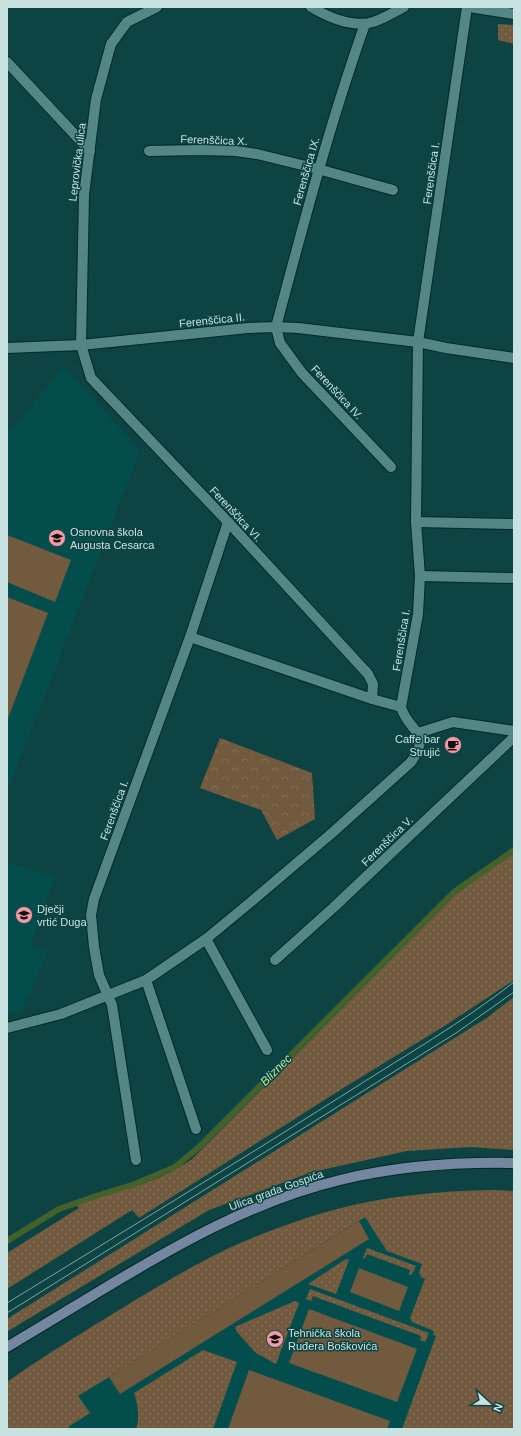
<svg xmlns="http://www.w3.org/2000/svg" width="521" height="1436" font-family="Arial,sans-serif">
<defs>
<pattern id="grass-dots" width="8" height="8" patternUnits="userSpaceOnUse"><rect width="8" height="8" fill="#715a3d"/><path d="M2 2h.1M6 6h.1" fill="none" stroke="#847159" stroke-width="1.8" stroke-linecap="round"/></pattern>
<pattern id="park-crowns" width="20" height="18" patternUnits="userSpaceOnUse"><rect width="20" height="18" fill="#715a3d"/><path d="M2 6a3 3 0 1 1 6 0M12 15a3 3 0 1 1 6 0" fill="none" stroke="#847159"/></pattern>
</defs>
<rect width="100%" height="100%" fill="#0d4443"/>
<!-- built -->
<g fill="#034e4c">
<polygon points="64,367 140,451 7,792 7,434"/>
<polygon points="7,862 55,877 30,945 48,951 21,1012 7,1012"/>
<polygon points="429,1193 495,1429 11,1429 7,1387 146,1297"/>
</g>
<!-- grass -->
<g fill="url(#grass-dots)">
<polygon points="498,24 514,25 514,44 498,40"/>
<path d="M514 852V980L446 1025 345 1087 139 1218 132 1210 7 1289V1253L79 1208 76 1204C115 1192 159 1183 192 1159L456 894Z"/>
<polygon points="514,997 514,1150 470,1147 407,1151 312,1172 209,1210 8,1331 7,1319 488,1017"/>
<path d="M494 1190 514 1191V1429H402L436 1336 433 1335 434 1331 412 1322 410 1318 425 1279 421 1277 420 1274 419 1273 422 1264 387 1251 365 1217 109 1377 78 1396 90 1413 71 1425 67 1429H8L7 1428V1382C45 1355 85 1331 124 1307 157 1287 190 1267 225 1250 257 1235 292 1222 326 1212 381 1196 438 1191 494 1190Z"/>
<polygon points="367,1248 416,1266 412,1274 409,1275 410,1270 367,1254 365,1259 363,1258"/>
<polygon points="346,1259 349,1260 336,1294 308,1284"/>
<polygon points="310,1289 429,1333 425,1342 420,1340 421,1336 313,1296 311,1301 306,1299"/>
<polygon points="295,1301 299,1303 276,1364 256,1353 237,1332 235,1328 237,1326"/>
<path d="M203 1350 237 1362 213 1429H136C140 1419 138 1403 134 1393Z"/>
</g>
<!-- park -->
<polygon fill="url(#park-crowns)" points="220,738 312,773 315,819 277,840 261,810 200,788"/>
<!-- pitch -->
<g fill="#715a3d">
<polygon points="7,535 71,560 55,602 7,582"/>
<polygon points="7,597 48,613 7,721"/>
<polygon points="359,1221 369,1239 120,1394 109,1377"/>
<polygon points="359,1268 408,1287 399,1311 350,1292"/>
<polygon points="309,1309 417,1349 397,1402 289,1363"/>
<polygon points="249,1370 390,1421 387,1429 228,1429"/>
</g>
<g fill="none" stroke-linecap="round" stroke-linejoin="round">
<!-- stream -->
<polyline stroke="#44612c" stroke-width="6" points="7,1241 59,1209 96,1196 135,1184 175,1167 199,1147 454,892 514,850"/>
<!-- street casing -->
<g stroke="#002928" stroke-width="12">
<g id="street">
<polyline points="157,7 127,22 111,44 96,99 84,195 81,345 91,378 228,522 368,674 373,684 372,699"/>
<path d="M311 7C328 17 352 28 373 22 383 19 394 12 404 7"/>
<polyline points="469,7 514,14"/>
<path d="M365 24C330 123 303 225 276 327L280 343 302 373 391 467"/>
<polyline points="7,62 90,151"/>
<polyline points="149,151 201,150 236,151 257,154 318,169 393,190"/>
<polyline points="7,348 81,345 248,328 276,327 298,328 418,342 446,348 514,358"/>
<polyline points="416,522 514,524"/>
<polyline points="420,576 514,578"/>
<polyline points="190,637 372,699 401,707"/>
<polyline points="418,733 453,722 514,731"/>
<polyline points="206,939 267,1050"/>
<polyline points="275,960 334,907 514,737"/>
<polyline points="146,980 196,1129"/>
<path d="M7 1028 61 1014 146 980 206 939 252 901 332 833 411 762C433 731 408 732 401 707L418 614 420 576 416 522 418 342 467 7"/>
<polyline points="136,1160 112,1005 99,975 94,947 91,915 94,899 190,637 228,522"/>
</g>
</g>
<!-- secondary casing -->
<g stroke="#002928" stroke-width="12">
<path id="secondary" d="M7 1347C38 1328 69 1310 100 1291 176 1245 253 1201 340 1180 397 1166 456 1162 514 1163"/>
</g>
<!-- street -->
<use href="#street" stroke="#538684" stroke-width="10"/>
<!-- secondary -->
<use href="#secondary" stroke="#7587a0" stroke-width="10"/>
<!-- tram -->
<g stroke="#7da3a2" stroke-width="1">
<path d="M7 1303C121 1233 235 1164 348 1092 404 1056 462 1023 514 982"/>
<polyline points="7,1313 456,1033 514,992"/>
</g>
</g>
<!-- icons -->
<defs>
<g id="school-disc" transform="scale(0.9)"><circle r="9.5" fill="#f49aa4" stroke="#0d4443"/><path d="M0-5L7-2L0 1L-7-2ZM-4 1L0 2.5L4 1V4Q0 6-4 4Z" fill="#111"/></g>
<g id="cafe-disc" transform="scale(0.9)"><circle r="9.5" fill="#f49aa4" stroke="#0d4443"/><path d="M-5.5-4.5H6V0H3Q3 3.5 0 3.5H-2.5Q-5.5 3.5-5.5 0ZM3-3.2v2h1.7v-2ZM-6 4.5H4V6H-6Z" fill="#111"/></g>
</defs>
<g fill-rule="evenodd">
<use href="#school-disc" x="57" y="538"/>
<use href="#cafe-disc" x="453" y="745"/>
<use href="#school-disc" x="24" y="915"/>
<use href="#school-disc" x="275" y="1339"/>
</g>
<g text-anchor="middle" dominant-baseline="central" stroke-width="3" stroke-linejoin="round" paint-order="stroke">
<!-- street labels -->
<g font-size="11" fill="#c8e2e1" stroke="#0d4443">
<text transform="translate(214 140) rotate(2)">Ferenščica X.</text>
<text transform="translate(77 162) rotate(-83)">Leprovička ulica</text>
<text transform="translate(306 171) rotate(-74)">Ferenščica IX.</text>
<text transform="translate(431 173) rotate(-82)">Ferenščica I.</text>
<text transform="translate(212 320) rotate(-6)">Ferenščica II.</text>
<text transform="translate(337 392) rotate(47)">Ferenščica IV.</text>
<text transform="translate(236 514) rotate(47)">Ferenščica VI.</text>
<text transform="translate(401 640) rotate(-81)">Ferenščica I.</text>
<text transform="translate(114 810) rotate(-70)">Ferenščica I.</text>
<text transform="translate(387 841) rotate(-44)">Ferenščica V.</text>
<text transform="translate(276 1190) rotate(-20)">Ulica grada Gospića</text>
</g>
<!-- poi labels -->
<g font-size="11" fill="#c8e2e1" stroke="#0d4443" text-anchor="start">
<text x="70" y="532">Osnovna škola<tspan x="70" dy="13">Augusta Cesarca</tspan></text>
<text x="440" y="739" text-anchor="end">Caffe bar<tspan x="440" dy="13">Strujić</tspan></text>
<text x="37" y="909">Dječji<tspan x="37" dy="13">vrtić Duga</tspan></text>
<text x="288" y="1333">Tehnička škola<tspan x="288" dy="13">Ruđera Boškovića</tspan></text>
</g>
<!-- water labels -->
<g font-size="12" font-style="italic" fill="#bae998" stroke="#0d4443">
<text transform="translate(276 1070) rotate(-45)">Bliznec</text>
</g>
</g>
<!-- border -->
<rect width="521" height="1436" fill="none" stroke="#c8e2e1" stroke-width="16"/>
<!-- north arrow -->
<g transform="translate(489 1404) rotate(112)" stroke="#0d4443" stroke-width="3" paint-order="stroke">
<path d="M0-3L7 15L0 10L-7 15Z" fill="#c8e2e1"/>
<text y="-6" font-size="11" font-weight="bold" text-anchor="middle" fill="#c8e2e1">N</text>
</g>
</svg>
